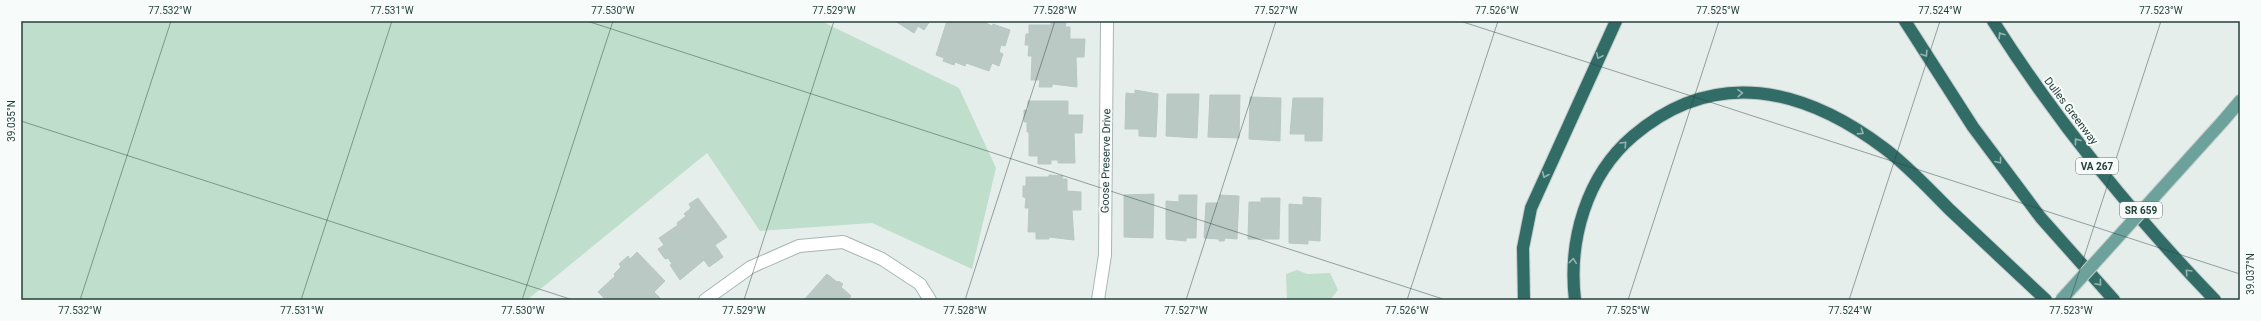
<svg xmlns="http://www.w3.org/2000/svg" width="2261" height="321" font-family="Roboto,sans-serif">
<rect width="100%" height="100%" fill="#e6eeec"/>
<!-- green -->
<g fill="#c0decc">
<polygon points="21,21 821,21 959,88 996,168 972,269 872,223 760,231 707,153 527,300 21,300"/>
<polygon points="1297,270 1307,274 1330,273 1338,290 1330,300 1287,300 1286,274"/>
</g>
<!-- building -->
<g fill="#bbc9c5" stroke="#b8c8c4">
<polygon points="895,21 930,21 924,30 918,26 914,33"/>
<polygon points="947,21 982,21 992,26 993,24 1010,30 1005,46 1001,45 999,52 1003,54 999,66 992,63 989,71 966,63 965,66 955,62 954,65 943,61 944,58 936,55"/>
<polygon points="1051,23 1066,23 1065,27 1070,27 1070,39 1085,39 1084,57 1076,57 1077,87 1052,84 1052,87 1039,87 1040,80 1031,80 1032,56 1028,56 1029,45 1025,45 1026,34 1029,34 1029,25 1051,25"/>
<polygon points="1135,90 1158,94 1156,137 1139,136 1139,129 1125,129 1126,93 1135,94"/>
<polygon points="1167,94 1199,94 1197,138 1166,136"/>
<polygon points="1210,95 1240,95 1239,138 1208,137"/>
<polygon points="1250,97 1281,98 1280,141 1249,139"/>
<polygon points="1293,98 1323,98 1322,141 1305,141 1305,134 1290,134"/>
<polygon points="1028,101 1068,101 1068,115 1083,115 1082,133 1074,133 1075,163 1058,163 1058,160 1051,160 1051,164 1038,164 1038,156 1029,156 1029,132 1027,132 1027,122 1024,122 1024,110 1028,110"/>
<polygon points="1049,175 1063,176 1062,179 1067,179 1067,191 1081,192 1081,210 1072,210 1074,240 1049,237 1049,239 1036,239 1036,232 1028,232 1029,208 1025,208 1026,198 1023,197 1023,186 1026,186 1026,177 1049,177"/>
<polygon points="1154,194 1153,238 1124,237 1124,195"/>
<polygon points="1179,195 1197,195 1196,238 1186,238 1186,241 1166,239 1166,201 1179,202"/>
<polygon points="1220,195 1239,196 1237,239 1225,238 1224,241 1219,241 1219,239 1204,238 1206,203 1219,203"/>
<polygon points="1303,197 1321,198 1320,241 1308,240 1308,244 1289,243 1289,204 1303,205"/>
<polygon points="698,198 727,237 715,245 723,257 709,267 704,260 680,280 670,265 672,264 668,258 665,259 658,249 664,245 659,238 678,225 677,223 686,216 684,214 691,208 689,204"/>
<polygon points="1261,198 1280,198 1279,239 1248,239 1249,202 1261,202"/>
<polygon points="637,252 665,281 654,292 662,300 601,300 604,298 598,292 615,276 614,274 621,267 619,264 628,256 630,259"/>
<polygon points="827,274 837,282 838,281 843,284 841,287 851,296 848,300 804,300"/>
</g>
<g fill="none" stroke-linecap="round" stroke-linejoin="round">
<!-- street casing -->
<g stroke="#a8b6b4" stroke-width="14">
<g id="street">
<polyline points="705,300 751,267 799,246 843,242 882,259 920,284 930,300"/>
<polyline points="1098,300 1105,255 1107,21"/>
</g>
</g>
<!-- primary casing -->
<g stroke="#c2cac8" stroke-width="14">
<polyline id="primary" points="2223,121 2240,101"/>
</g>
<!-- highway casing -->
<g stroke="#c2cac8" stroke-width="14">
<g id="highway">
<polyline points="1905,21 1973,127 2041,218 2114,300"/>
<path d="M1993 21C2058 123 2131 213 2215 300"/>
<polyline points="1524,300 1523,248 1531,208 1616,21"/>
<path d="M1575 300C1568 241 1586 176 1633 136 1715 66 1804 88 1884 148 1908 166 1928 188 1949 209 1981 239 2014 270 2046 300"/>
</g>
</g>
<!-- street -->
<use href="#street" stroke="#fff" stroke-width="12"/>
<!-- primary -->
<use href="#primary" stroke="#6ca29b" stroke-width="12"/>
<!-- highway -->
<use href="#highway" stroke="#316c67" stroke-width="12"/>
<!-- primary-bridge casing -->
<g stroke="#c2cac8" stroke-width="14" stroke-linecap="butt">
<polyline id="primary-bridge" points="2061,300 2223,121"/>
</g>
<!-- primary-bridge -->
<use href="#primary-bridge" stroke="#6ca29b" stroke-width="12"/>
</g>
<!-- one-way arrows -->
<defs><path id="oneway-chevron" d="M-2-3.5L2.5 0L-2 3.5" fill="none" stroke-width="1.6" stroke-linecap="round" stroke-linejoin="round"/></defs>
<g stroke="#94b4b0">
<use href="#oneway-chevron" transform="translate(2001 35) rotate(-123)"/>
<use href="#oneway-chevron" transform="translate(1925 54) rotate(57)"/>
<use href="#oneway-chevron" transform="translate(1599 56) rotate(115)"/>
<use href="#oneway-chevron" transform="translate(1740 93) rotate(-2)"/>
<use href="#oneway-chevron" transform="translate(1861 132) rotate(33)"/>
<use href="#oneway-chevron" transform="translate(2077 141) rotate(-128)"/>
<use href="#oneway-chevron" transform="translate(1624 144) rotate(-47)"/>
<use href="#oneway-chevron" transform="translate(1999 161) rotate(53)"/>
<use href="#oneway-chevron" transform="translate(1545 175) rotate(113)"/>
<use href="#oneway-chevron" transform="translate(1573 261) rotate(-84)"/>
<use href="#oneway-chevron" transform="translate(2188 272) rotate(-134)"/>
<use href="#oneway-chevron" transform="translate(2099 283) rotate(49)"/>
</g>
<!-- ticks -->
<path fill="none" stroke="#25403c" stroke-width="1" stroke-opacity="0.45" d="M587 21 1446 300M1460 21 2240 274M21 121 573 300M80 300 171 21M301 300 392 21M522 300 613 21M744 300 834 21M965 300 1055 21M1186 300 1276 21M1407 300 1498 21M1628 300 1719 21M1849 300 1940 21M2070 300 2161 21"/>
<g text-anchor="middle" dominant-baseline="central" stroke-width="4" stroke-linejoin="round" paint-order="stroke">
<!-- shield labels -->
<g fill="#f7fbf9" stroke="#647875" stroke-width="1">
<rect x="2076" y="158" width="42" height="16" rx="3"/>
<rect x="2120" y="202" width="42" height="16" rx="3"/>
</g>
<g font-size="10" font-weight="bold" fill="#25403c">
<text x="2097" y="166">VA 267</text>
<text x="2141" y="210">SR 659</text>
</g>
<!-- street labels -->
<g font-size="11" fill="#25403c" stroke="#f7fbf9">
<text transform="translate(2071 111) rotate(53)">Dulles Greenway</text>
<text transform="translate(1106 161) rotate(-89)">Goose Preserve Drive</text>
</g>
</g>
<!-- border -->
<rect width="2261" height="321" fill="none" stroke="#f7fbf9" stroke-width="44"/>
<rect x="22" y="22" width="2217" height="277" fill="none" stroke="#25403c" stroke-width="1.5"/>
<g font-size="10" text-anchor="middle" fill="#25403c">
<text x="170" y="14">77.532°W</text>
<text x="392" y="14">77.531°W</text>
<text x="613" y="14">77.530°W</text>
<text x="834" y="14">77.529°W</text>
<text x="1055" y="14">77.528°W</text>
<text x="1276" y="14">77.527°W</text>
<text x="1497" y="14">77.526°W</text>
<text x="1718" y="14">77.525°W</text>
<text x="1940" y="14">77.524°W</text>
<text x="2161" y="14">77.523°W</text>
<text transform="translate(11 121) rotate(-90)" y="4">39.035°N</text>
<text transform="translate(2250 274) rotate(-90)" y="4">39.037°N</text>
<text x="80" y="314">77.532°W</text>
<text x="302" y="314">77.531°W</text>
<text x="523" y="314">77.530°W</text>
<text x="744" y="314">77.529°W</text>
<text x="965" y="314">77.528°W</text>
<text x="1186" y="314">77.527°W</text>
<text x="1407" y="314">77.526°W</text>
<text x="1628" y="314">77.525°W</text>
<text x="1850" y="314">77.524°W</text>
<text x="2071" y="314">77.523°W</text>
</g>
</svg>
